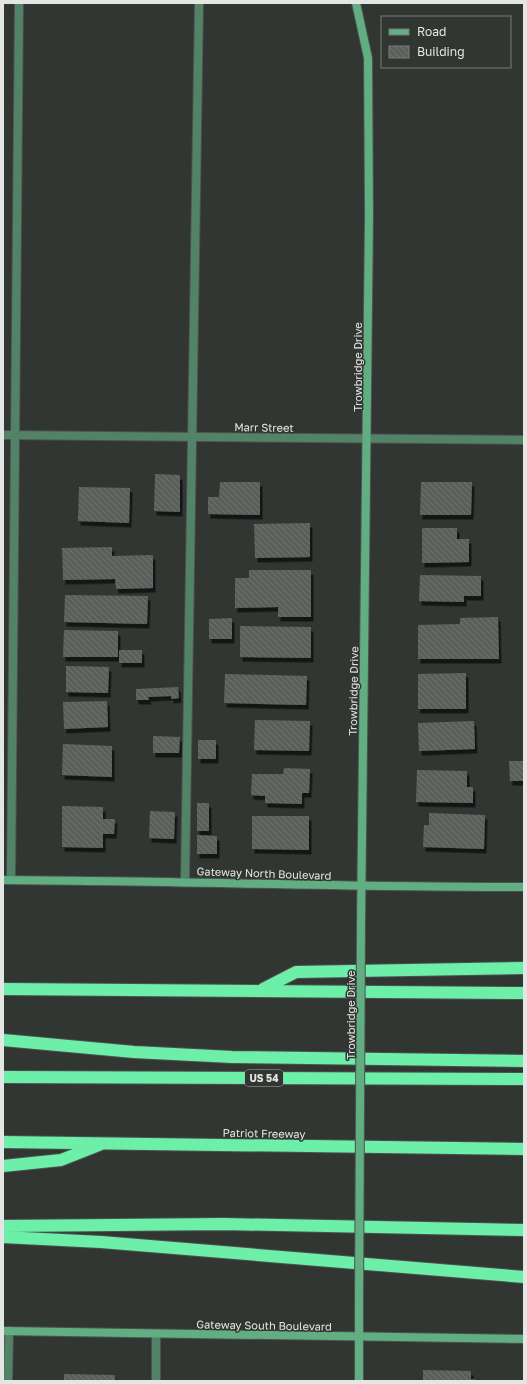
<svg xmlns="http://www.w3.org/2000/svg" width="527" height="1384" font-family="'Golos Text',sans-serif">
<defs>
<pattern id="building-back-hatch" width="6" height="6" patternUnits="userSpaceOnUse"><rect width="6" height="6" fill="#5a5f5c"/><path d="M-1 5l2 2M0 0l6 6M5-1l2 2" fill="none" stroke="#727673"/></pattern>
<filter id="shadow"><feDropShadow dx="2.5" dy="4.5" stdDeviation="0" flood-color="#0009"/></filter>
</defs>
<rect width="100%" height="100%" fill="#323633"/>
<!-- building -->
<g fill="url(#building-back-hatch)" filter="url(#shadow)">
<polygon points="155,474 180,475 180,512 154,511"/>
<polygon points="220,482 260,482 260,515 208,514 208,497 219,497"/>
<polygon points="421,482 472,482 471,515 420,515"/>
<polygon points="79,487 130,488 129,523 78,521"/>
<polygon points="310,523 310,557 255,558 254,524"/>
<polygon points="422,528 457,528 457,539 469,539 469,562 422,563"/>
<polygon points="112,547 112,556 153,555 153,588 116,589 115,579 63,580 62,548"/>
<polygon points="249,570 311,570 311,617 278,617 278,607 235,608 235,578 249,578"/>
<polygon points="420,575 481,576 481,596 464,596 464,602 419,601"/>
<polygon points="65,595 148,596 147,624 64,622"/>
<polygon points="498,617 499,659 418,659 418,625 460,624 460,618"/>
<polygon points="232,618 232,639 209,639 209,619"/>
<polygon points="240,626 311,627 311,658 240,657"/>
<polygon points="64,630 118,631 118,657 63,657"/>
<rect x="119" y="650" width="23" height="13"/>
<polygon points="66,666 109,667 108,693 66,692"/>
<polygon points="466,673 466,709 418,709 418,674"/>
<polygon points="225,674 307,676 306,705 224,703"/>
<polygon points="178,687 179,698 171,699 171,696 148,697 149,700 136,700 136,689"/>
<polygon points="107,701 108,727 64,729 63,702"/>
<polygon points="255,720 310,721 309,751 254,750"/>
<polygon points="474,721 475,749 419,751 418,723"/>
<polygon points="153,736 180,737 179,753 153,753"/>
<rect x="198" y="740" width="18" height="19"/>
<polygon points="63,744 112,746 112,777 62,775"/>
<polygon points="509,761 524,761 524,781 510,781"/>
<polygon points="284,768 310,769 309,793 302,793 302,804 265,803 265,796 251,795 252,774 283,774"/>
<polygon points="417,770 467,771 467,787 473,787 473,803 416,802"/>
<rect x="197" y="803" width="12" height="28"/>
<polygon points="62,806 103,807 103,819 115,819 114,834 103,834 103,848 62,847"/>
<polygon points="150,811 175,812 174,839 149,838"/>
<polygon points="429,813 485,815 484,849 423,847 424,825 429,825"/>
<polygon points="252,816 309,816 309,850 252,849"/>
<polygon points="197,835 217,836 217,854 197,854"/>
<polygon points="423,1370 471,1371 471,1379 484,1381 423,1381"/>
<polygon points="64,1374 115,1375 115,1381 64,1381"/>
</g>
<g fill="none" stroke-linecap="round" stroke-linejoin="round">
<!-- lane casing -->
<g stroke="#4e524f" stroke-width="10">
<g id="lane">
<polyline points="185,881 199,3"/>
<polyline points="156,1381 156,1334"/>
</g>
</g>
<!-- street casing -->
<g stroke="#4e524f" stroke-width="10">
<g id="street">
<polyline points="3,435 524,440"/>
<polyline points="11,880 19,3"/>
<polyline points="8,1381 9,1331"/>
</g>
</g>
<!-- secondary casing -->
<g stroke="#4e524f" stroke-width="10">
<g id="secondary">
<polyline points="356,3 368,58 369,216 361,923"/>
<path d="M3 880C177 881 350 887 524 887"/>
<polyline points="3,1331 524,1339"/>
<polyline points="359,1381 359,1300"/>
</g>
</g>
<!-- highway casing -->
<g stroke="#4e524f" stroke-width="14">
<g id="highway">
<polyline points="3,989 524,993"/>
<polyline points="263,989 296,972 524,968"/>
<polyline points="3,1040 134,1052 232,1057 524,1061"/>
<polyline points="3,1077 524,1079"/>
<polyline points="3,1142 524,1149"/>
<polyline points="3,1166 61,1160 99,1145"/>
<polyline points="3,1226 224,1224 524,1230"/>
<polyline points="3,1237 101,1242 524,1277"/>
</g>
</g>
<!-- lane -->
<use href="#lane" stroke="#538367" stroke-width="8"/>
<!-- street -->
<use href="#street" stroke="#538367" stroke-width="8"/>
<!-- secondary -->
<use href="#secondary" stroke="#60ae82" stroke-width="8"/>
<!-- highway -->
<use href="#highway" stroke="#6deea9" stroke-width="12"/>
<!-- secondary-bridge casing -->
<g stroke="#4e524f" stroke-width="10" stroke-linecap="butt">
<polyline id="secondary-bridge" points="359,1300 361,923"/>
</g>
<!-- secondary-bridge -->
<use href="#secondary-bridge" stroke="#60ae82" stroke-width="8"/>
</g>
<g text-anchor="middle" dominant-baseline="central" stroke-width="3" stroke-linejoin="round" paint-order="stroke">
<!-- shield labels -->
<rect fill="#323633" stroke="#afb1af" stroke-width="1" x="245" y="1070" width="38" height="16" rx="3"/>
<g font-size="10" font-weight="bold" fill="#e4e6e4">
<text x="264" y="1078">US 54</text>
</g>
<!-- street labels -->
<g font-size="11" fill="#e4e6e4" stroke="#323633">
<text transform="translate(357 367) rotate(-90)">Trowbridge Drive</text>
<text transform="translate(264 427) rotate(1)">Marr Street</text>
<text transform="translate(353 691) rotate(-89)">Trowbridge Drive</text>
<text transform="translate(264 873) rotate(2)">Gateway North Boulevard</text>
<text transform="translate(350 1015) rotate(-90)">Trowbridge Drive</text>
<text transform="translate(264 1133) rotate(1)">Patriot Freeway</text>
<text transform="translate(264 1325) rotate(1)">Gateway South Boulevard</text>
</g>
</g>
<!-- border -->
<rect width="527" height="1384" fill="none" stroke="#e4e6e4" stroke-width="8"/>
<!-- legend -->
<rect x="381" y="16" width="130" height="52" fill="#323633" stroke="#797c7a"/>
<rect x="389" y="29" width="20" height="6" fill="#60ae82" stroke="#797c7a"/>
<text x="417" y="36" font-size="12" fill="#e4e6e4">Road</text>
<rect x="389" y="46" width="20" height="12" fill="url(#building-back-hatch)" stroke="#797c7a"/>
<text x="417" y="56" font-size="12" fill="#e4e6e4">Building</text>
</svg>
